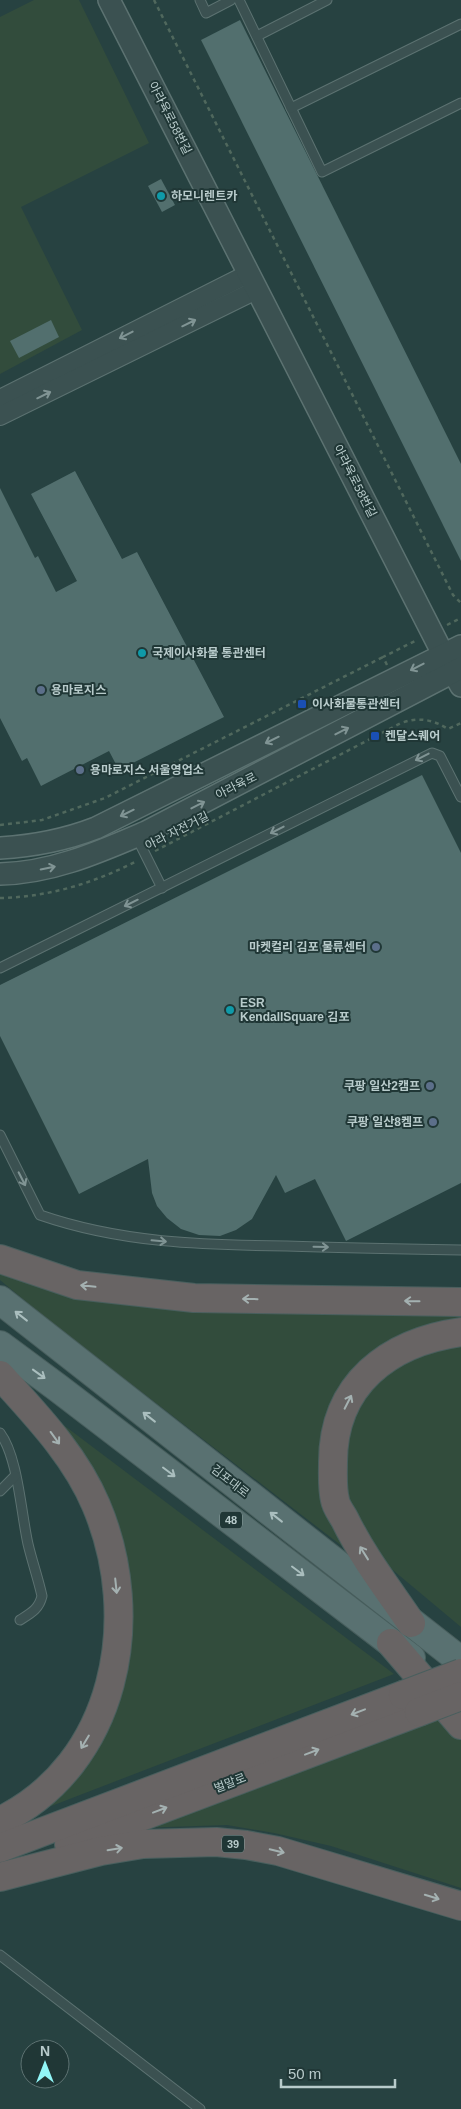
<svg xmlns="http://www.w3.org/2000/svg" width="461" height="2109" font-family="Arial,'Noto Sans KR',sans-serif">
<rect width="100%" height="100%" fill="#274241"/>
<!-- green -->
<g fill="#324c3c">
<polygon points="34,0 79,0 149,143 21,207 82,330 0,374 0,17"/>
<polygon points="0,1268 461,1313 461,1320 334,1406 355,1556 48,1320 0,1280"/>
<polygon points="461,1338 461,1627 388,1566 347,1508 340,1443 347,1417 392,1362"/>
<polygon points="33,1402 394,1674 41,1810 82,1765 128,1599"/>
<polygon points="439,1719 461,1737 461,1888 331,1846 274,1833 227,1825 138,1828"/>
</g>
<!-- building -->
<g fill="#526f6e">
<polygon points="240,20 461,464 461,561 201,40"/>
<polygon points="161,179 175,205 162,212 148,186"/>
<polygon points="51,320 59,337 19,358 10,341"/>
<polygon points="75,471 122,559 137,552 224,717 119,770 109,751 41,786 27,758 22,761 0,718 0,488 35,558 38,556 56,592 77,581 31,494"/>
<polygon points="422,775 461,853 461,1183 346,1241 315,1179 285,1193 276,1175 252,1219 236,1230 220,1236 199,1235 181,1229 167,1218 157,1206 152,1193 148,1159 79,1194 0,1036 0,985"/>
</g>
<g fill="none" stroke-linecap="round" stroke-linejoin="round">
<!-- service casing -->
<g stroke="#5c7271" stroke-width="11">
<g id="service">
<polyline points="200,0 206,13 231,0"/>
<polyline points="239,0 322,172 461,103"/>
<polyline points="257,36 327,0"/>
<polyline points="291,108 461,24"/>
<polyline points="136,836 162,888"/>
<polyline points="0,968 432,753 440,756 461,797"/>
<path d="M0 1135 40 1215C121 1243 202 1245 287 1246 345 1248 403 1249 461 1250"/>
<path d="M0 1433C18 1457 21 1513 28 1544 32 1561 38 1578 42 1596 39 1609 31 1613 20 1620"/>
<polyline points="0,1491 15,1476"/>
<polyline points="0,1955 200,2109"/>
</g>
</g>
<!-- minor casing -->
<g stroke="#5c7271" stroke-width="20">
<g id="minor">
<polyline points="0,399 248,274"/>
<polyline points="0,416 256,290"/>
</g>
</g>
<!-- tertiary casing -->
<g stroke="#5c7271" stroke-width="24">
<g id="tertiary">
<polyline points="109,0 443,654 461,686"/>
<path d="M0 848C34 846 65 840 96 828L461 646"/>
<path d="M0 874C52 873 99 852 146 832L461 668"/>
</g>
</g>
<!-- primary casing -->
<g stroke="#485e5d" stroke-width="30">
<g id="primary">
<polyline points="0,1300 461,1661"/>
<polyline points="0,1345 58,1388 411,1658"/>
</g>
</g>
<!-- trunk casing -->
<g stroke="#495f5e" stroke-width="30">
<g id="trunk">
<polyline points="0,1259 77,1285 194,1298 461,1302"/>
<path d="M0 1375C36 1415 75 1455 96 1505 144 1618 117 1764 0 1821"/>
<path d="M411 1623C388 1589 363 1557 345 1520 342 1514 336 1507 335 1500 332 1488 333 1474 333 1462 333 1384 389 1342 461 1332"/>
<polyline points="391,1643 461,1725"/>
<polyline points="69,1844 419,1712"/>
<polyline points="0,1848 403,1695"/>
<polyline points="0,1877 101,1851 143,1844 216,1842 246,1845 278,1851 461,1906"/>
</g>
</g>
<!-- path -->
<g stroke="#50685d" stroke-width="2.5" stroke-dasharray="4 4" stroke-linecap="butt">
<polyline points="154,0 453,595 461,603"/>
<polyline points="447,625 461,618"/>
<polyline points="387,665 383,657 417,640"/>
<polyline points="0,825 42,820 105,798 383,657"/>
<path d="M155 851 401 723C418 717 432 719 448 729L461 723"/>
<path d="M0 898C49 897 94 883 137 861"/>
</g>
<!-- service -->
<use href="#service" stroke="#3b5151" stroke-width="9"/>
<!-- minor -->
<use href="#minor" stroke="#3b5151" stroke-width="18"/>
<!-- tertiary -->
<use href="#tertiary" stroke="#3b5151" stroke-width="21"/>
<!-- primary -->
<use href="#primary" stroke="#597171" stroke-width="28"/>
<!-- trunk -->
<use href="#trunk" stroke="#686464" stroke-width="28"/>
<!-- trunk-bridge casing -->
<g stroke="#495f5e" stroke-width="30" stroke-linecap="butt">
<g id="trunk-bridge">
<polyline points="403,1695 461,1673"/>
<polyline points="419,1712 461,1696"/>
</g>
</g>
<!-- trunk-bridge -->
<use href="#trunk-bridge" stroke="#686464" stroke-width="28"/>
</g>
<!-- one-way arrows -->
<defs><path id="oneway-shaft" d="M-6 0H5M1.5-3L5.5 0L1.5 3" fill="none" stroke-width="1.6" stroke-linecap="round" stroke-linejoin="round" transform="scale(1.25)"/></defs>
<g stroke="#809494">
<use href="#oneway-shaft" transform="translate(189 323) rotate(-26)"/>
<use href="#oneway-shaft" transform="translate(126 335) rotate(153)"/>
<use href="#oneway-shaft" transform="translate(44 395) rotate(-26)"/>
<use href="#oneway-shaft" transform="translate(417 667) rotate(153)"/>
<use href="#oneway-shaft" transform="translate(342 731) rotate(-27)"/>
<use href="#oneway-shaft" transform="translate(272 740) rotate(154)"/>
<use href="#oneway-shaft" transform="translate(422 757) rotate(153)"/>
<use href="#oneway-shaft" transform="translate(198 805) rotate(-27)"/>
<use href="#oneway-shaft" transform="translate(127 813) rotate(154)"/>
<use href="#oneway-shaft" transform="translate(277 830) rotate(153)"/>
<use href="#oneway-shaft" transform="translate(48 868) rotate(-11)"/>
<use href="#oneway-shaft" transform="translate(131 903) rotate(154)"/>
<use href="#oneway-shaft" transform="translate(22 1179) rotate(63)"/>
<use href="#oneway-shaft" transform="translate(159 1241) rotate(5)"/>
<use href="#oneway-shaft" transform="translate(321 1247) rotate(1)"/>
</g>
<g stroke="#a4b1b1">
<use href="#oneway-shaft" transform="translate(88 1286) rotate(-174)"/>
<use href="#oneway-shaft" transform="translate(250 1299) rotate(-179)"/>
<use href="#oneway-shaft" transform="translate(412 1301) rotate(-179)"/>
<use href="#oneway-shaft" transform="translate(348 1402) rotate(-63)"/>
<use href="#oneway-shaft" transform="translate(55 1438) rotate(54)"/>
<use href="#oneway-shaft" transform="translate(364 1553) rotate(-122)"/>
<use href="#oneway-shaft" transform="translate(116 1586) rotate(84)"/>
<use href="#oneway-shaft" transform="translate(358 1712) rotate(159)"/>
<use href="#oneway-shaft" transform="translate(85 1742) rotate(121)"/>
<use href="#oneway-shaft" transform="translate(312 1752) rotate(-21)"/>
<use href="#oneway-shaft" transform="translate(160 1810) rotate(-21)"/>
<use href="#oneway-shaft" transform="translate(115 1849) rotate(-9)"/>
<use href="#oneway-shaft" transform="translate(277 1851) rotate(13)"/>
<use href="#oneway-shaft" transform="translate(432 1897) rotate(17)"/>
</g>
<g stroke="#aabebe">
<use href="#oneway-shaft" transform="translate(21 1316) rotate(-142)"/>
<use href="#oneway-shaft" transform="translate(39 1374) rotate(36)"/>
<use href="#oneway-shaft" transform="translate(149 1417) rotate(-142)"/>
<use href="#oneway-shaft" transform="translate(169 1472) rotate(37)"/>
<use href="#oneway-shaft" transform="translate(276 1517) rotate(-142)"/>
<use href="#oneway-shaft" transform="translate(298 1571) rotate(37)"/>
</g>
<!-- markers -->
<g fill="#0f9aa8" stroke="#203736" stroke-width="2">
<circle cx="161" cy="196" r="5"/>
<circle cx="142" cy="653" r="5"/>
<circle cx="230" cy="1010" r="5"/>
</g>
<g fill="#5c6f8a" stroke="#203736" stroke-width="2">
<circle cx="41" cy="690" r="5"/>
<circle cx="80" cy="770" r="5"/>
<circle cx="376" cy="947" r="5"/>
<circle cx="430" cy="1086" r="5"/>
<circle cx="433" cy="1122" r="5"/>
</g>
<g fill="#1a4fb4" stroke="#203736" stroke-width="2">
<rect x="297" y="699" width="10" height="10" rx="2.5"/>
<rect x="370" y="731" width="10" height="10" rx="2.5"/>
</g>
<g text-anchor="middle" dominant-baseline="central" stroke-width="4" stroke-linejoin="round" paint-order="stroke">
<!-- shield labels -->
<g fill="#203736" stroke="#8a9f9e" stroke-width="1">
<rect x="220" y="1511.5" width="22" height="17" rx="4"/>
<rect x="222" y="1835.5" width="22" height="17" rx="4"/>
</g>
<g font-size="11" font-weight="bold" fill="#b8cbcb">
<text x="231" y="1520">48</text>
<text x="233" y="1844">39</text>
</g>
<!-- street labels -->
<g font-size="12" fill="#b8cbcb" stroke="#203736">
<text transform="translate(170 118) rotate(63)">아라육로58번길</text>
<text transform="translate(355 481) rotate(63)">아라육로58번길</text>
<text transform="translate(236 786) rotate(-27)">아라육로</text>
<text transform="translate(177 831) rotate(-27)">아라 자전거길</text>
<text transform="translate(230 1481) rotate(38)">김포대로</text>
<text transform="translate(230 1783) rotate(-21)">벌말로</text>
</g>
<!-- poi labels -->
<g font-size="12" font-weight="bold" fill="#b8cbcb" stroke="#203736" text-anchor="start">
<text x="171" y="196">하모니렌트카</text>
<text x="152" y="653">국제이사화물 통관센터</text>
<text x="51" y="690">용마로지스</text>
<text x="312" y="704">이사화물통관센터</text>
<text x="385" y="736">켄달스퀘어</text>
<text x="90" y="770">용마로지스 서울영업소</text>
<text x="366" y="947" text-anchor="end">마켓컬리 김포 물류센터</text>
<text x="240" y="1003">ESR<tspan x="240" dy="14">KendallSquare 김포</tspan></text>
<text x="420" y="1086" text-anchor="end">쿠팡 일산2캠프</text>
<text x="423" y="1122" text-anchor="end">쿠팡 일산8켐프</text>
</g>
</g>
<!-- north arrow -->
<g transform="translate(45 2064)"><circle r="24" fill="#203736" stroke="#5d7272"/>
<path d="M0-4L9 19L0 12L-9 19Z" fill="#91f6f7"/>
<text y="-8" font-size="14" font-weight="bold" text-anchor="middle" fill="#b8cbcb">N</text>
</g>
<!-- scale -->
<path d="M281 2079v8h114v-8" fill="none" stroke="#b8cbcb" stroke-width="2.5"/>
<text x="288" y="2079" font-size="15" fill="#b8cbcb" stroke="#203736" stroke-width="4" paint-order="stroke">50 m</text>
</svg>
